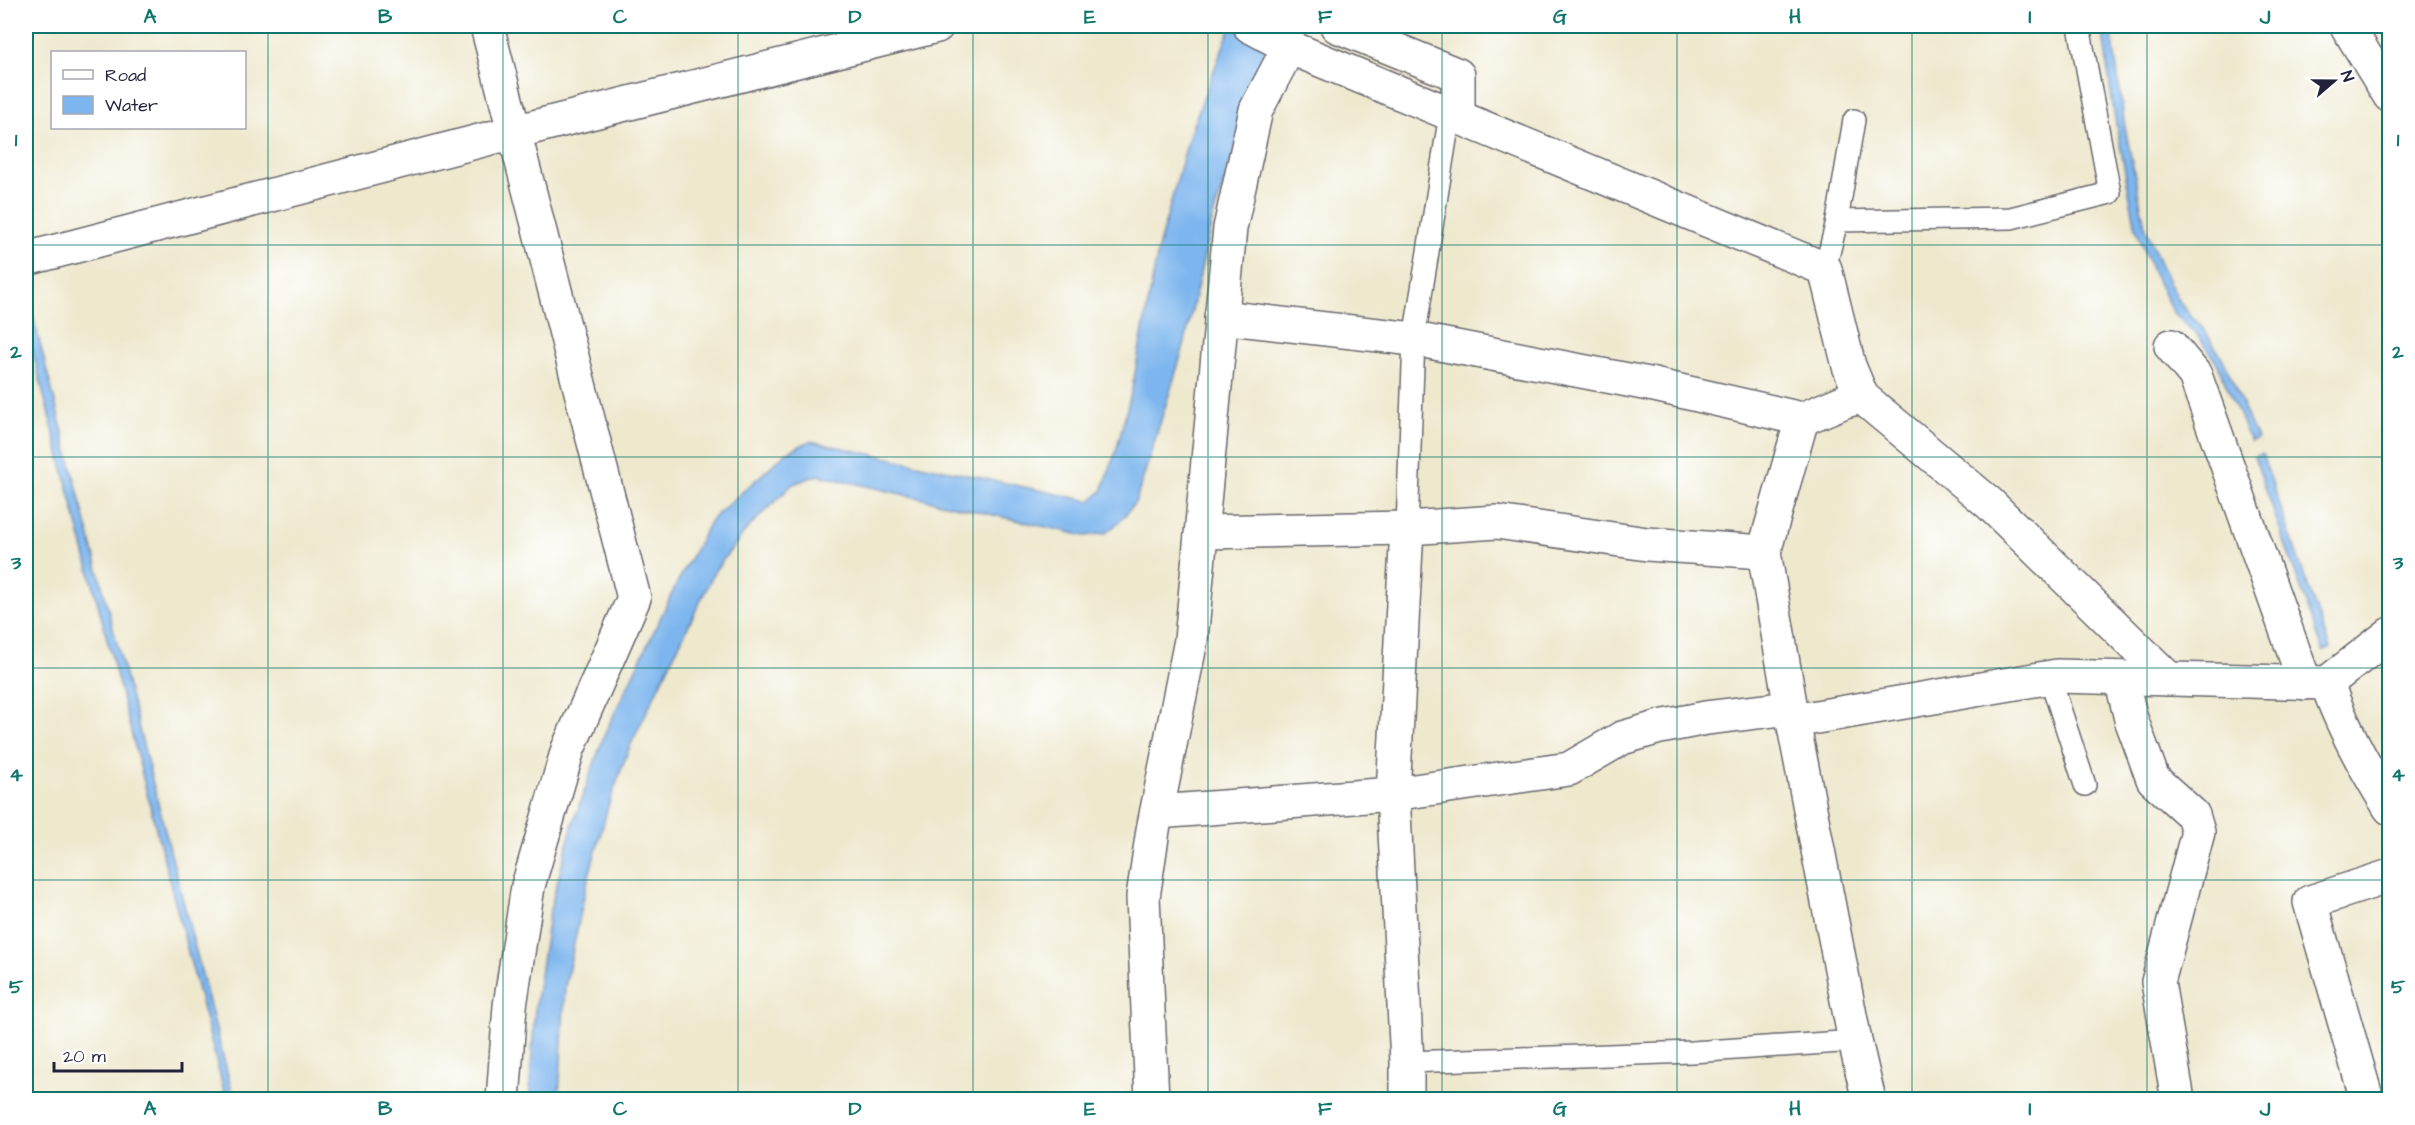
<svg xmlns="http://www.w3.org/2000/svg" width="2415" height="1125" font-family="'Architects Daughter',sans-serif">
<rect width="100%" height="100%" fill="#fff"/>
<filter id="ink" filterUnits="userSpaceOnUse"><feTurbulence type="fractalNoise" baseFrequency=".0167" numOctaves="2"/><feDisplacementMap in="SourceGraphic" scale="12" xChannelSelector="R" yChannelSelector="G"/><feConvolveMatrix kernelMatrix="1 2 1 2 8 2 1 2 1" color-interpolation-filters="sRGB"/></filter>
<filter id="wash" filterUnits="userSpaceOnUse"><feTurbulence type="fractalNoise" baseFrequency=".008" numOctaves="4" result="noise"/><feDisplacementMap in="SourceGraphic" scale="24" xChannelSelector="R" yChannelSelector="G"/><feGaussianBlur stdDeviation="1.35" result="paint"/><feColorMatrix in="noise" values="0 0 0 0 0 0 0 0 0 0 0 0 0 0 0 0 0 1.4 0 .05"/><feComposite in="paint" operator="in"/></filter>
<g filter="url(#wash)">
<rect width="100%" height="100%" fill="#eee8cd"/>
<!-- water -->
<g fill="#7db6ee" stroke="#506c94" stroke-width="1.5">
<polygon points="1231,26 1279,26 1264,61 1212,220 1184,346 1136,501 1122,519 1106,533 1085,536 818,475 793,484 747,529 716,569 630,746 609,803 586,887 565,987 559,1099 529,1100 535,1007 550,910 573,823 605,733 677,583 711,520 786,453 810,441 1090,501 1102,491 1116,451 1132,389 1159,245 1190,133"/>
<polygon points="2102,26 2111,26 2125,127 2145,226 2161,266 2181,304 2205,331 2224,361 2257,439 2250,441 2217,363 2197,335 2173,312 2152,271 2136,229 2113,108"/>
<polygon points="26,289 234,1099 226,1099 26,326"/>
<polygon points="2262,454 2330,649 2323,651 2254,456"/>
</g>
</g>
<g filter="url(#ink)">
<g fill="none" stroke-linecap="round" stroke-linejoin="round">
<!-- service casing -->
<g stroke="#69676e" stroke-width="24">
<g id="service">
<polyline points="1837,221 1854,120"/>
<polyline points="1825,269 1837,221 2011,218 2110,193 2079,26"/>
<polyline points="1407,528 1414,339 1450,114"/>
<polyline points="2050,678 2085,785"/>
<polyline points="1407,1062 1692,1052 1855,1041"/>
</g>
</g>
<!-- minor casing -->
<g stroke="#69676e" stroke-width="36">
<g id="minor">
<polyline points="487,26 634,598 568,749 528,886 510,1006 503,1100"/>
<polyline points="1250,26 1289,47 1825,269 1849,366 1862,397 1989,503 2169,679"/>
<polyline points="1337,26 1458,75 1458,117"/>
<polyline points="2347,26 2390,96"/>
<polyline points="26,259 514,132 937,26"/>
<polyline points="1221,317 1414,339 1654,385 1802,419"/>
<polyline points="2171,346 2195,375 2305,683"/>
<polyline points="1862,397 1845,401 1802,419 1764,552 1793,721 1855,1041 1869,1100"/>
<polyline points="1407,528 1393,794 1407,1062 1407,1100"/>
<polyline points="1202,532 1407,528 1497,522 1647,544 1764,552"/>
<polyline points="2121,678 2131,719 2153,779 2193,815 2198,832 2158,982 2178,1100"/>
<path d="M2327 683C2342 727 2365 768 2390 808"/>
<polyline points="1793,721 2057,676 2327,683 2390,634"/>
<polyline points="1157,812 1393,794 1569,769 1622,738 1660,727 1706,718 1791,708"/>
<polyline points="1152,1100 1143,897 1153,830 1191,640 1230,228 1256,110 1289,47"/>
<polyline points="2367,1100 2310,902 2390,876"/>
</g>
</g>
<!-- service -->
<use href="#service" stroke="#fff" stroke-width="21"/>
<!-- minor -->
<use href="#minor" stroke="#fff" stroke-width="33"/>
</g>
</g>
<!-- grid -->
<path fill="none" stroke="#0f766e" stroke-width="1.5" stroke-opacity="0.55" d="M268 26V1100M503 26V1100M738 26V1100M973 26V1100M1208 26V1100M1442 26V1100M1677 26V1100M1912 26V1100M2147 26V1100M26 245H2390M26 457H2390M26 668H2390M26 880H2390"/>
<!-- margin -->
<rect width="2415" height="1125" fill="none" stroke="#fff" stroke-width="66"/>
<!-- legend -->
<rect x="51" y="51" width="195" height="78" fill="#ffffff" stroke="#a7a7b1" stroke-width="1.5"/>
<rect x="63" y="70" width="30" height="9" fill="#ffffff" stroke="#a7a7b1" stroke-width="1.5"/>
<text x="105" y="81" font-size="18" fill="#22223b">Road</text>
<rect x="63" y="96" width="30" height="18" fill="#7db6ee" stroke="#a7a7b1" stroke-width="1.5"/>
<text x="105" y="111" font-size="18" fill="#22223b">Water</text>
<!-- north arrow -->
<g transform="translate(2334 81) rotate(70)" stroke="#ffffff" stroke-width="4.5" paint-order="stroke">
<path d="M0-4.5L10 22L0 15L-10 22Z" fill="#22223b"/>
<text y="-9" font-size="16" font-weight="bold" text-anchor="middle" fill="#22223b">N</text>
</g>
<!-- scale -->
<path d="M54 1062v9h128v-9" fill="none" stroke="#22223b" stroke-width="3"/>
<text x="63" y="1062" font-size="18" fill="#22223b" stroke="#ffffff" stroke-width="4.5" paint-order="stroke">20 m</text>
<rect x="33" y="33" width="2349" height="1059" fill="none" stroke="#0f766e" stroke-width="2"/>
<g font-size="20" text-anchor="middle" font-weight="bold" fill="#0f766e">
<text x="150" y="23">A</text>
<text x="385" y="23">B</text>
<text x="620" y="23">C</text>
<text x="855" y="23">D</text>
<text x="1090" y="23">E</text>
<text x="1325" y="23">F</text>
<text x="1560" y="23">G</text>
<text x="1795" y="23">H</text>
<text x="2030" y="23">I</text>
<text x="2265" y="23">J</text>
<text x="16" y="146">1</text>
<text x="2398" y="146">1</text>
<text x="16" y="358">2</text>
<text x="2398" y="358">2</text>
<text x="16" y="569">3</text>
<text x="2398" y="569">3</text>
<text x="16" y="781">4</text>
<text x="2398" y="781">4</text>
<text x="16" y="993">5</text>
<text x="2398" y="993">5</text>
<text x="150" y="1115">A</text>
<text x="385" y="1115">B</text>
<text x="620" y="1115">C</text>
<text x="855" y="1115">D</text>
<text x="1090" y="1115">E</text>
<text x="1325" y="1115">F</text>
<text x="1560" y="1115">G</text>
<text x="1795" y="1115">H</text>
<text x="2030" y="1115">I</text>
<text x="2265" y="1115">J</text>
</g>
</svg>
